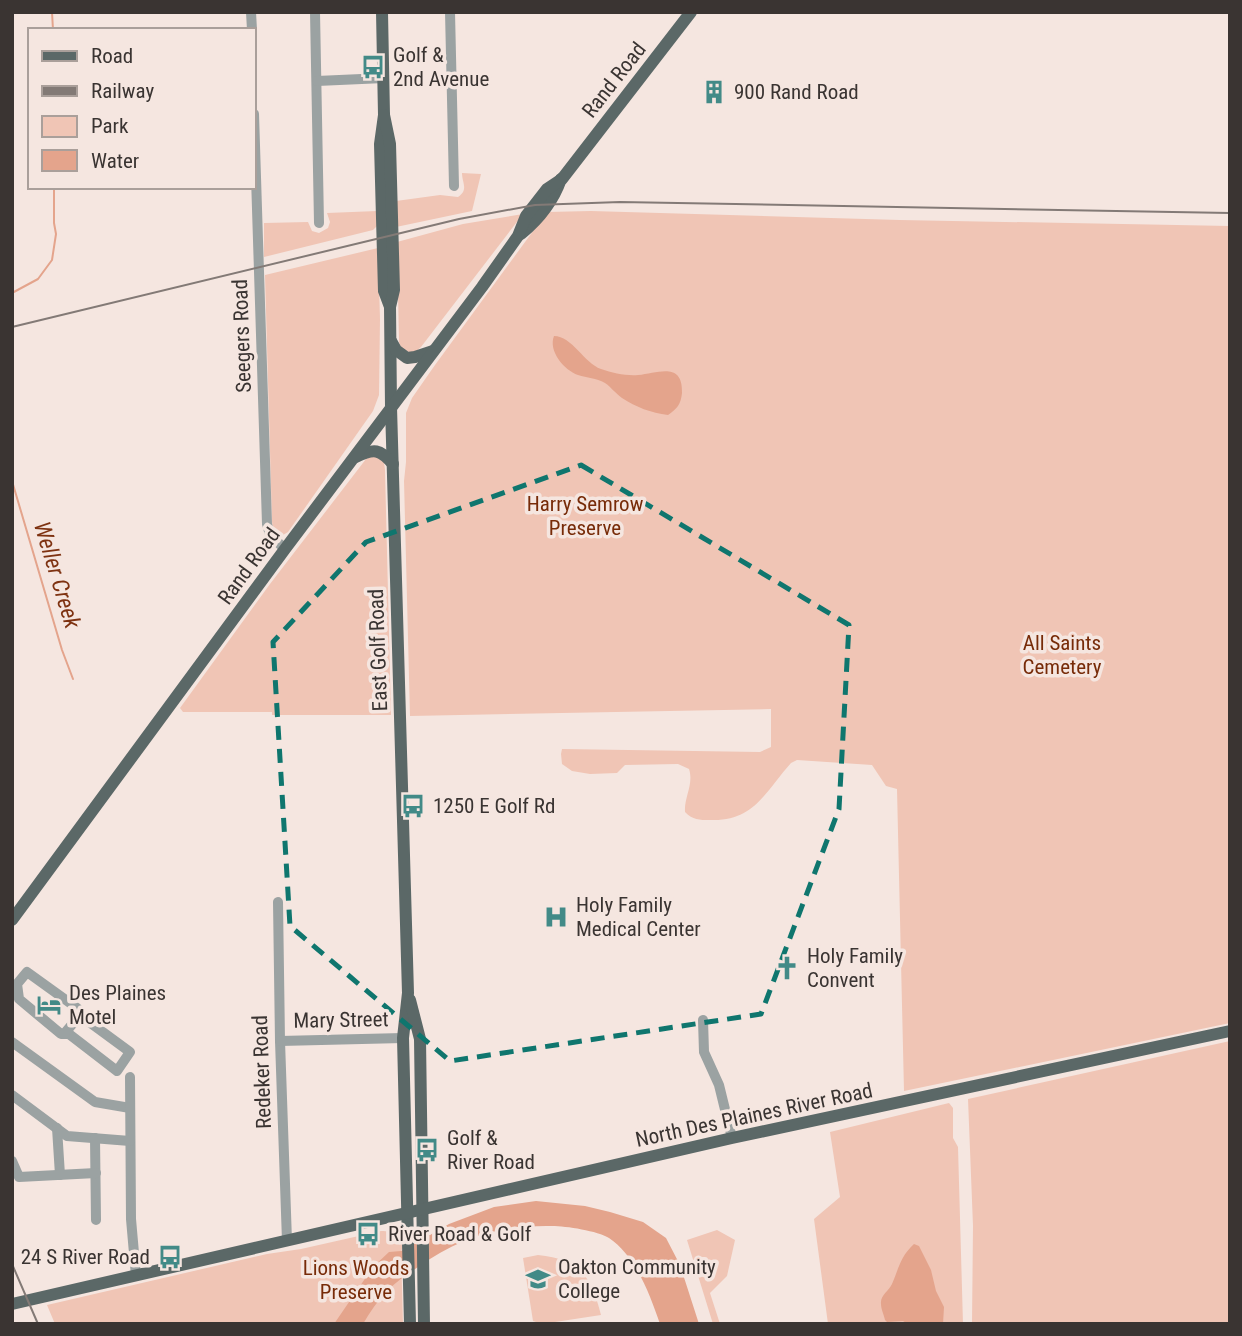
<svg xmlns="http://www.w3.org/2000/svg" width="1242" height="1336" font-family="'Roboto Condensed',sans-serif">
<rect width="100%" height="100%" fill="#f5e6e0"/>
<!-- green -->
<g fill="#f0c5b5">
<path d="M462 173 481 174 472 211 396 227V201L440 195 458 197C469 190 462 183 462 173Z"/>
<polygon points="377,211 377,226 373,230 264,257 264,223 308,222 312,231 319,233 328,228 330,222 327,213"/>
<path d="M591 211 900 220 1230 226V1023L904 1091 897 789 886 786 872 765 797 760 791 763C765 792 754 822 710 820 699 820 693 820 685 812 684 797 694 784 689 769L678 764 625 765 617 773 590 774 572 771 562 764 561 754 562 749 760 752 771 747V709L410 716 404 481 406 462V413L412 398 435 365 547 212Z"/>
<polygon points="523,214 421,347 413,354 401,348 399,342 397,242 463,224"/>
<polygon points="378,248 380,319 379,395 373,411 288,532 283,535 277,534 273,528 272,522 265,275"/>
<polygon points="374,455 384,462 385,470 391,715 272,715 272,712 183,712 180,708 270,584 366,459"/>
<polygon points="1230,1041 1230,1324 972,1324 973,1226 968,1099"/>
<polygon points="949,1103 953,1108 953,1138 958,1147 963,1324 828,1324 814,1219 840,1197 830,1132"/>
<polygon points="717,1230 735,1240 727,1276 710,1293 720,1324 713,1324 687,1240"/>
<path d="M381 1231C394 1231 401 1234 403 1248L401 1251 403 1324H55L47 1305 267 1254 301 1249Z"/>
<path d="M538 1255C580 1259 591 1276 601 1315L542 1324 533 1321 523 1258Z"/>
</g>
<!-- water -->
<g fill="#e4a48c">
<path d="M554 336C572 336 584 363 601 369 613 373 626 376 638 375 658 373 683 361 682 393 681 404 677 409 668 415 651 413 636 407 622 398 615 393 611 387 605 383 596 378 587 378 578 375 564 370 548 351 554 336Z"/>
<path d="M536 1201 585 1206 610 1212 643 1222 666 1238 680 1265 699 1324H660C650 1295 636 1256 609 1238 598 1231 566 1226 552 1226 501 1225 460 1237 418 1267 408 1274 397 1281 388 1290 378 1300 370 1312 363 1324H334L373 1267 389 1252 401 1251 449 1224 494 1207Z"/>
<path d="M914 1244 919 1246 931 1270 936 1291 944 1307 943 1324H908L903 1321 887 1322 885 1320C884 1315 881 1309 881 1304 880 1295 889 1291 892 1284 899 1268 900 1257 914 1244Z"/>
</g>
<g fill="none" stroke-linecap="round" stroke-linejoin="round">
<!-- stream -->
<g stroke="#e4a48c" stroke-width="2">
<polyline points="52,12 53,30"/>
<polyline points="12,293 38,279 52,260 56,234 54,223 54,187"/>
<polyline points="12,481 62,650 73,679"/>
</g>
<!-- minor -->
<g stroke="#9ba2a2" stroke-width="10">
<polyline points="251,12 252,30"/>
<polyline points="315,12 319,223"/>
<polyline points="450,12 454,186"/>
<polyline points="317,81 384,78"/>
<polyline points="254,114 267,524 270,535 285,549"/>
<polyline points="278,902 280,1041 287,1241"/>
<polygon points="27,972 77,1008 81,1016 130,1052 117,1071 69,1034 61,1034 19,999 17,984"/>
<polyline points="703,1020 704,1052 719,1085 732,1138"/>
<polyline points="64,1034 80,1015"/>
<polyline points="280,1041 403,1038"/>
<polyline points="12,1042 95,1102 130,1108"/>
<polyline points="130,1077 131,1219 136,1276"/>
<polyline points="12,1095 67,1136 130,1141"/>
<polyline points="57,1128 60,1175"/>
<polyline points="95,1138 96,1220"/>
<polyline points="12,1161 19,1177 96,1173"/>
</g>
<!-- major -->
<g stroke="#5b6867" stroke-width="12">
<polyline points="382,12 384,115 380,144 384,291 390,307"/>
<polyline points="384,115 390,144 394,290 390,307 391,407 408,993 403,1038 410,1324"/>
<path d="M521 234C539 219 553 202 561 179"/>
<polyline points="391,341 396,350 407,358 415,357 433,351"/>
<path d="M356 457C374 448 380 449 393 464"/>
<polyline points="12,920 285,549 482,287 518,236 526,216 547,189 562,179 691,12"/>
<polyline points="410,1000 420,1039 424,1324"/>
<polyline points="12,1304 732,1138 1230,1031"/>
</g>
<!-- rail -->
<g stroke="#837a76" stroke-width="2">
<polyline points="12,327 459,219 535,205 620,202 1230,213"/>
<polyline points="12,1264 38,1324"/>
</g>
</g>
<!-- marked area -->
<path fill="none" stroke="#0f766e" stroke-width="5" stroke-dasharray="14 9" stroke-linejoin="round" d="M581 465 849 625 839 809 761 1014 450 1061 290 926 273 642 366 542Z"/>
<!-- icons -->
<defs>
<g id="bus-bare" transform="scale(1.89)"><path d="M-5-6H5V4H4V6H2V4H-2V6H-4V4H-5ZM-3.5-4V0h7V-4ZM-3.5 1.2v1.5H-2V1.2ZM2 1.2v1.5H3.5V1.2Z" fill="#428a87" stroke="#f5e6e0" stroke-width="2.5" paint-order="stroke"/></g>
<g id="building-bare" transform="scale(1.89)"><path d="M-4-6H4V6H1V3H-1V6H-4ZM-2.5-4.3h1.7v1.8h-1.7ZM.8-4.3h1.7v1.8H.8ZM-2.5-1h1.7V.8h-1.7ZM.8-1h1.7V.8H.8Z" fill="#428a87" stroke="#f5e6e0" stroke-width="2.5" paint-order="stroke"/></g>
<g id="hospital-bare" transform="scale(1.89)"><path d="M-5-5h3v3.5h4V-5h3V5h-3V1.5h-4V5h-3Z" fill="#428a87" stroke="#f5e6e0" stroke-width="2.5" paint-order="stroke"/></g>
<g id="church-bare" transform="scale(1.89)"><path d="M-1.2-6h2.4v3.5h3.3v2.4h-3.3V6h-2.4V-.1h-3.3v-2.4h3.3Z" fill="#428a87" stroke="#f5e6e0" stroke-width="2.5" paint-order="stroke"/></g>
<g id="hotel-bare" transform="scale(1.89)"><path d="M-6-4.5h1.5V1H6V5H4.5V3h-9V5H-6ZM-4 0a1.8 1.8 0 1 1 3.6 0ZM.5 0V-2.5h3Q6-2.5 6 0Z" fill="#428a87" stroke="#f5e6e0" stroke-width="2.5" paint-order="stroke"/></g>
<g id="university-bare" transform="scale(1.89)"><path d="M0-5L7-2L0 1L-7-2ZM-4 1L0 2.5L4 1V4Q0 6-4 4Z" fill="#428a87" stroke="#f5e6e0" stroke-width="2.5" paint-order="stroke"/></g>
</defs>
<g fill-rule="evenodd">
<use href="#bus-bare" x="373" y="67"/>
<use href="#building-bare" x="714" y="92"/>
<use href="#bus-bare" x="413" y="806"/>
<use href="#hospital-bare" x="556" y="917"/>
<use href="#church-bare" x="787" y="968"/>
<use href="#hotel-bare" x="49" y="1005"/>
<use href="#bus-bare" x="427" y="1150"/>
<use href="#bus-bare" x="368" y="1234"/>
<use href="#bus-bare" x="170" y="1257"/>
<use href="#university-bare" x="538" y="1279"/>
</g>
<g text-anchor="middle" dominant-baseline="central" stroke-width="7" stroke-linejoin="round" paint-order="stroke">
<!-- poi labels -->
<g font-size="21" fill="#3a3432" stroke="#f5e6e0" text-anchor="start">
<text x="393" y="55">Golf &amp;<tspan x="393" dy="24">2nd Avenue</tspan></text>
<text x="734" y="92">900 Rand Road</text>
<text x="433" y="806">1250 E Golf Rd</text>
<text x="576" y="905">Holy Family<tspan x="576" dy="24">Medical Center</tspan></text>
<text x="807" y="956">Holy Family<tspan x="807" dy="24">Convent</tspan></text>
<text x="69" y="993">Des Plaines<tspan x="69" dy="24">Motel</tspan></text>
<text x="447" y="1138">Golf &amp;<tspan x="447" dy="24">River Road</tspan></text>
<text x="388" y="1234">River Road &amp; Golf</text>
<text x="150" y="1257" text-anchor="end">24 S River Road</text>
<text x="558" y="1267">Oakton Community<tspan x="558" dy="24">College</tspan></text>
</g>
<!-- street labels -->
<g font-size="21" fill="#3a3432" stroke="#f5e6e0">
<text transform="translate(614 80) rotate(-52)">Rand Road</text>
<text transform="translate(242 336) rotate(-92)">Seegers Road</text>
<text transform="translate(249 566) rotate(-54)">Rand Road</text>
<text transform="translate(378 650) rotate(-92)">East Golf Road</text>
<text transform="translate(341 1020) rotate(-1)">Mary Street</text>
<text transform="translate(262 1072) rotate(-92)">Redeker Road</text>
<text transform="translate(754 1115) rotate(-12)">North Des Plaines River Road</text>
</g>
<!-- park labels -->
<g font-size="21" fill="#772b08" stroke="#f5e6e0">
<text x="585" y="504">Harry Semrow<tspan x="585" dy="24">Preserve</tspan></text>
<text x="1062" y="643">All Saints<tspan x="1062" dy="24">Cemetery</tspan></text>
<text x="356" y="1268">Lions Woods<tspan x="356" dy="24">Preserve</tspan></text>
</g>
<!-- water labels -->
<g font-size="23" font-style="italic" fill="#7e3211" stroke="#f5e6e0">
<text transform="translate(57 575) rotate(73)">Weller Creek</text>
</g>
</g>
<!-- border -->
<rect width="1242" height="1336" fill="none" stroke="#3a3432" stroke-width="28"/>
<!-- legend -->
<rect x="28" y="28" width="228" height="161" fill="#f5e6e0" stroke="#aa9f9a" stroke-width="2"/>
<rect x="42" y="51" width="35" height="10" fill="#5b6867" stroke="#aa9f9a" stroke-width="2"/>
<text x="91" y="63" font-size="21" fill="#3a3432">Road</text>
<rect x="42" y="86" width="35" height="10" fill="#837a76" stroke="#aa9f9a" stroke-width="2"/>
<text x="91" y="98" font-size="21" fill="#3a3432">Railway</text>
<rect x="42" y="116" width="35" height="21" fill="#f0c5b5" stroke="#aa9f9a" stroke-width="2"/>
<text x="91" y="133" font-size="21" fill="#3a3432">Park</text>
<rect x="42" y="150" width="35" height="21" fill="#e4a48c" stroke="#aa9f9a" stroke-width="2"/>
<text x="91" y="168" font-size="21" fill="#3a3432">Water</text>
</svg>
